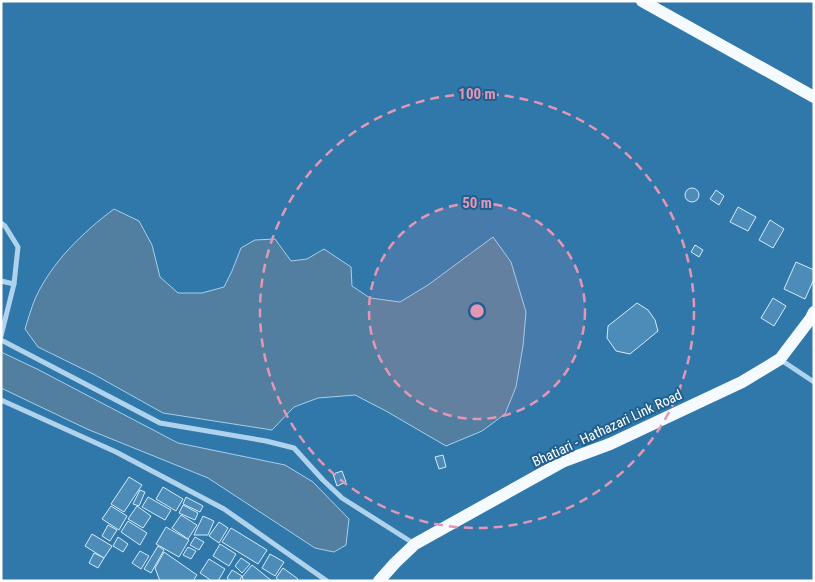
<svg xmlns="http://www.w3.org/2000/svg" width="815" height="582" font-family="'Roboto Condensed',sans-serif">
<rect width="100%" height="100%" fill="#205f8e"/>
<!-- green -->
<rect fill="#3178aa" x="1" y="1" width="813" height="580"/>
<!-- water -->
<g fill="#527e9f" stroke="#a3d0ee">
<path d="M114 209 139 221 152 245 160 277 178 293H202L224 287 232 271 241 248 255 240 275 239 291 261 307 259 324 249 351 267 352 286 370 298 400 302 428 285 493 237 511 262 526 312 523 346 516 387 505 414 482 431 446 446 386 411 355 395 318 398 294 407 272 430 163 413 95 375 38 347 25 329C28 319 31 309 35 299 51 263 83 232 114 209Z"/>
<polygon points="1,352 37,369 178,443 285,465 313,482 349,519 346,545 334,552 315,548 208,478 87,429 1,388"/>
</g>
<!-- building -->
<g fill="#4d8bb8" stroke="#d4eaf9">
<circle cx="692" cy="195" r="7"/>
<polygon points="716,190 724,196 719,205 710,199"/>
<polygon points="738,207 756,217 748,231 730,222"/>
<polygon points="770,220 784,229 773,248 759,240"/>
<polygon points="695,245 703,250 699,257 691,252"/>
<polygon points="796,262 814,270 814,279 805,299 784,289"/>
<polygon points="773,298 786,306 774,326 761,318"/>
<polygon points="637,303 648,310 655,320 658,331 630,354 616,351 607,338 608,326"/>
<polygon points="443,455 446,467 439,469 435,457"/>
<polygon points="342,471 346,482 337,486 333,474"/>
<polygon points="129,477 142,485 124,512 111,504"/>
<polygon points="163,487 183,499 176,511 156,499"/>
<polygon points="140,490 145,492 139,506 133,504"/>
<polygon points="148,497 171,510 165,520 142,507"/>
<polygon points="186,497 203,506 200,512 183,504"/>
<polygon points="183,505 198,513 195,520 179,513"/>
<polygon points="111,506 127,516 119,530 102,519"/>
<polygon points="137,506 151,516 143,528 128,519"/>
<polygon points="181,515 197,525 188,539 172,528"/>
<polygon points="203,516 214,521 208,535 194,535"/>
<polygon points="128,521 147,533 140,545 121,532"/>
<polygon points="219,522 228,528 219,543 209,536"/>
<polygon points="108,525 117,530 110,541 102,536"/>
<polygon points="166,527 189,540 179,557 156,544"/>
<polygon points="231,528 267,550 258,564 222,542"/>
<polygon points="92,534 112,546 104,558 85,546"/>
<polygon points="118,537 128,544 123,552 113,546"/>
<polygon points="195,537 204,542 199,550 190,545"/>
<polygon points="220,544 236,554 229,566 213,556"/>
<polygon points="158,546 164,550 151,573 144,569"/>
<polygon points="188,547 196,551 191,559 183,555"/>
<polygon points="140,551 149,556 141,569 132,563"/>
<polygon points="164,552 197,575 193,581 160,581 155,568"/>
<polygon points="94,553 104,558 98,568 89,563"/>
<polygon points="270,554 284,562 275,576 262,568"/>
<polygon points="241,558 250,564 242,573 235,566"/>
<polygon points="209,559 225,569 218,581 212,581 200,573"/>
<polygon points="252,565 272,581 244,581 242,577"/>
<polygon points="283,568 298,579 297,581 280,581 276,578"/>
<polygon points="232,570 242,576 239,581 231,581 227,578"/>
</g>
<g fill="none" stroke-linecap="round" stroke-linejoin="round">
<!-- street -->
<g stroke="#afd3ec" stroke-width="5">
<polyline points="1,223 5,226 18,247 14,284"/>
<polyline points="1,281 14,284 1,336"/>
<polyline points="1,340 160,423 266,441 294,448 323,480 342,498 413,543"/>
<polyline points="781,360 814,382"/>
<polyline points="1,400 116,452 224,509 327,581"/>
</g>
<!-- primary -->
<g stroke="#f5faff" stroke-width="12">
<polyline points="642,1 814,97"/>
<polyline points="379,581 395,563 415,544 564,461 610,444 742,382 780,359 811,318 814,312"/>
</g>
</g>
<!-- distance rings -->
<circle cx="477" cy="311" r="108" fill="#e497b5" fill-opacity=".12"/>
<g fill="none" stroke="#e497b5" stroke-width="2.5" stroke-dasharray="9 6">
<circle cx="477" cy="311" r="108"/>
<circle cx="477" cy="311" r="217"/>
</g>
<g text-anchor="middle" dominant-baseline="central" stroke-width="4" stroke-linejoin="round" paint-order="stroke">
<!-- street labels -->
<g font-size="14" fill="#fff" stroke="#205f8e">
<text transform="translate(607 428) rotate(-25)">Bhatiari - Hathazari Link Road</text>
</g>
</g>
<circle cx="477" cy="311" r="8" fill="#e497b5" stroke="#205f8e" stroke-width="2.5"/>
<g font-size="15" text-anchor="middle" font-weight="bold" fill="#e497b5" stroke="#205f8e" stroke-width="4" stroke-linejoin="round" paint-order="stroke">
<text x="477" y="99">100 m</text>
<text x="477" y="208">50 m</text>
</g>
<!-- border -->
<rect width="815" height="582" fill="none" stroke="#ffffff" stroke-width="5"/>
</svg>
